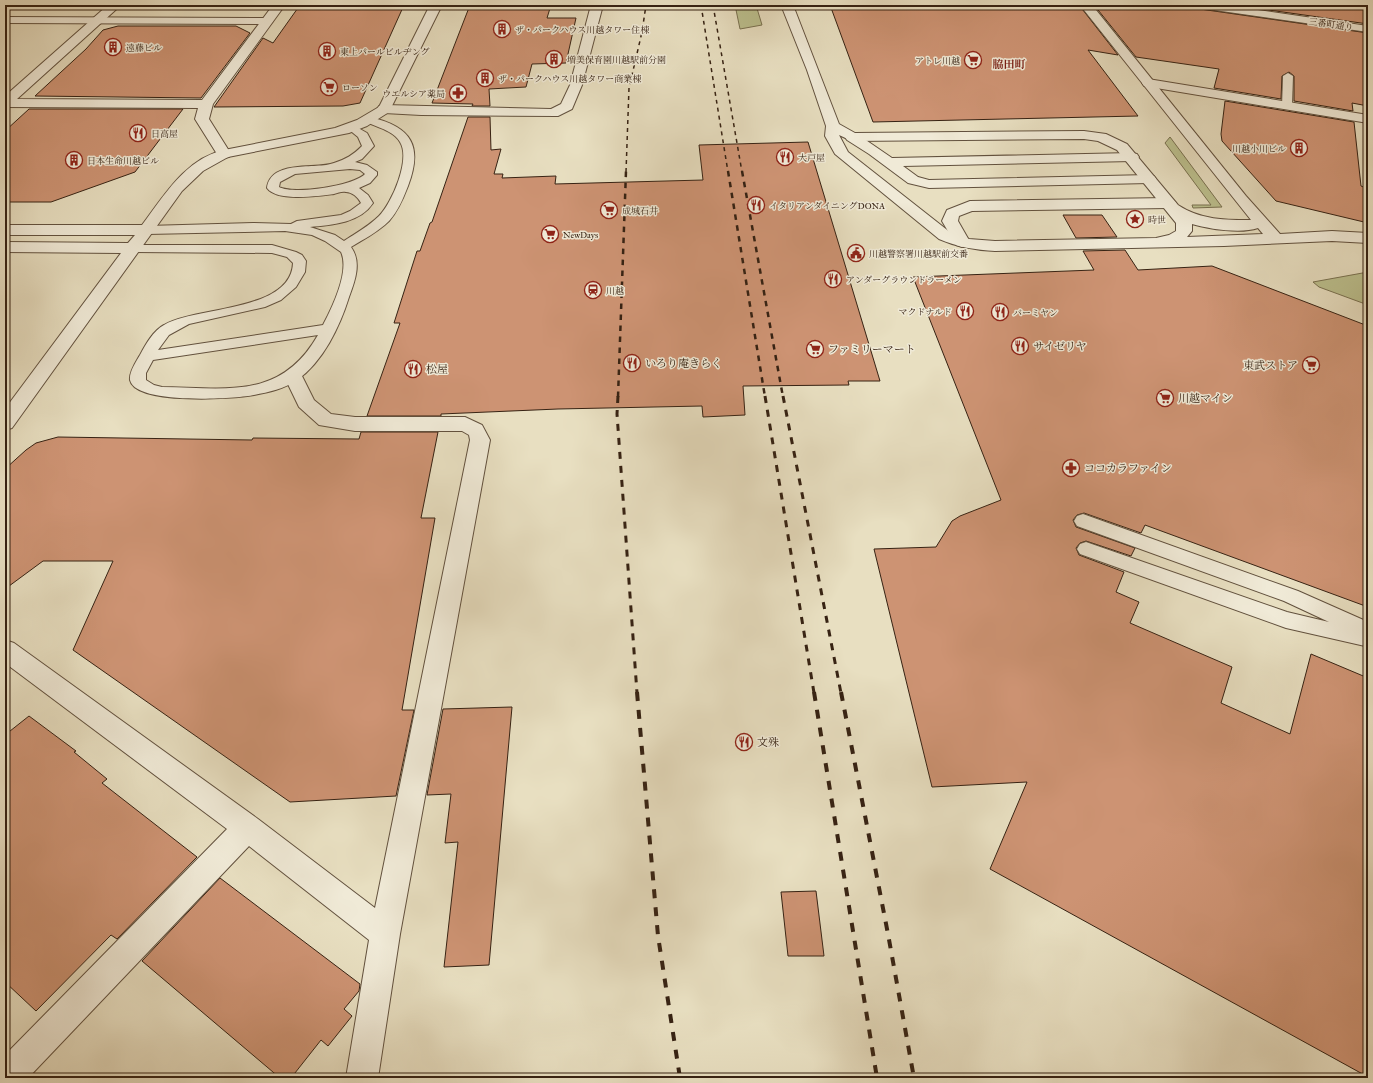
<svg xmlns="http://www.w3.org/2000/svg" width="1373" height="1083" font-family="'IM FELL Great Primer','Noto Serif JP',serif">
<rect width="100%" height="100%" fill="#e8dfc1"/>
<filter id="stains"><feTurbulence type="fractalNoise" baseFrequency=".005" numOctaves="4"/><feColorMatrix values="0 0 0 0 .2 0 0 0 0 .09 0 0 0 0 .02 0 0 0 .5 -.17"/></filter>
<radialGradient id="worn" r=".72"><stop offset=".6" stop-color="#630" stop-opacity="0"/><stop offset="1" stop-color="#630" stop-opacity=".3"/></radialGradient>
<!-- green -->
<g fill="#bcc08e" stroke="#797150">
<polygon points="735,5 756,5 762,25 740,29"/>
<polygon points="1170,137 1222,207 1193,208 1192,205 1211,205 1165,143"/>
<polygon points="1368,272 1368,305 1319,287 1313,282"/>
</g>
<!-- building -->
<g fill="#cd9373" stroke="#362213">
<polygon points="300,5 404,5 360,103 343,106 214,107 263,38 273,43"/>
<polygon points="470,5 551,5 547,18 576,18 566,63 532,64 526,87 489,89 490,106 472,106 473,104 432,103"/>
<polygon points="830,5 1079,5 1118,55 1088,50 1138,116 873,122"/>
<polygon points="1094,5 1193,5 1200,9 1368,33 1368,106 1352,103 1353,111 1294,101 1294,76 1289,72 1282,76 1281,99 1214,88 1219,69 1136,57"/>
<polygon points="1233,5 1368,5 1368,24"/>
<polygon points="118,26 236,26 250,33 201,98 35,96 86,49 103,30"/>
<polygon points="1225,101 1354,122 1361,186 1366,188 1364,222 1276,201 1222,141 1221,134"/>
<polygon points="29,109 183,109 135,172 51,202 5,202 5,131"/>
<polygon points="468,117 490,117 491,150 501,149 494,174 503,174 502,178 556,176 555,184 703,180 699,145 808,142 880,381 848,381 849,385 743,386 745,415 703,417 702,406 558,409 441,414 441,416 367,416 400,323 394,323 417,251 420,251 430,223 432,222"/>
<polygon points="1063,215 1102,215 1117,237 1076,238"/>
<polygon points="1125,250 1138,270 1212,266 1368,326 1368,607 1145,525 1141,533 1084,513 1077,515 1073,520 1076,527 1135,548 1131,556 1086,541 1080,543 1076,548 1079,555 1124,572 1116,592 1139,602 1130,623 1232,667 1221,703 1290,734 1311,654 1368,678 1368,1077 990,869 1027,782 932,787 874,549 936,547 952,521 960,516 1001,500 913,277 1094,270 1083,251"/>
<polygon points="361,432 438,432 421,518 435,518 402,710 414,710 396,796 290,802 73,650 113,561 43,561 5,589 5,469 26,450 36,443 58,437 252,440 253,438 359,439"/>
<polygon points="512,707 489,965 444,967 458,842 445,843 451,794 427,795 443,709"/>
<polygon points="29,716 76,751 74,752 107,779 102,783 197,857 117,939 111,935 36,1011 5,982 5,735"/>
<polygon points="220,878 360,984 359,991 344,1009 352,1016 328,1046 321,1040 291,1078 280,1078 142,961"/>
<polygon points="816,891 824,956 788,956 781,892"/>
</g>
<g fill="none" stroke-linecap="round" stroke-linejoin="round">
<!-- service casing -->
<g stroke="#62513e" stroke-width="2">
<g id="service">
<polygon points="1288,73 1293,76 1292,106 1287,109 1282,106 1283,76"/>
<path d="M370 117C412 127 423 146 408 186 403 199 398 211 389 221 378 232 364 239 351 247 362 262 355 281 349 297 340 326 323 362 297 380 284 389 269 392 254 395 235 399 135 405 130 380 129 372 136 362 140 355 146 344 153 331 164 325 197 306 291 312 293 263L287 257 272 253 134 252 129 251 127 248 129 245H272L296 252 302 255 306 261 305 272 296 287 281 300 265 307 189 324 169 335 158 350 323 325C332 308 350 271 341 252L325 241 312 235 285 231 147 234 142 233 141 230 142 227 147 226 253 223 291 224 297 221 341 215 350 211 361 203C358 197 352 192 346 192 342 191 338 193 334 194 318 196 277 202 267 188 271 159 316 170 334 163 346 159 353 155 362 146L358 137 347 128 353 125 367 133 374 146 362 159 355 162 367 165 377 172V175L370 183 359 188 368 195 373 203C360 223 332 225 310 227L335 235 344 241C356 233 369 226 379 216 392 203 411 159 400 142 394 131 377 127 366 122L365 120 366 118ZM350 169 360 170 365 174C353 186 294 195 279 187L280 182 295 174ZM318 335C281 400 227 388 162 387L154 385 146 380V373L153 360Z"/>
<polygon points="1083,514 1298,591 1368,622 1368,645 1365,646 1286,628 1080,554 1077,549 1080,544 1086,542 1287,612 1329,622 1284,601 1077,526 1074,521 1077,516"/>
</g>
</g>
<!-- minor casing -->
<g stroke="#62513e" stroke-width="2">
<g id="minor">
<polygon points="108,5 121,5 17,99 202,100 273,5 285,5 213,104 209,119 231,154 229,157 224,158 219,157 217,154 195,119 198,108 5,107 5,96"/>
<polygon points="591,5 603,5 582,85 572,109 558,116 421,115 384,113 379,112 377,109 379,106 384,105 551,109 561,104 570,85"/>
<polygon points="1148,79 1368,115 1368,123 1144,86 1142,83 1144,80"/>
<polygon points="852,133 857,134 892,158 1132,153 1137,154 1139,157 1137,160 1132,161 903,166 918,177 929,180 1149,175 1154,176 1156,179 1154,182 1149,183 929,188 908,183 869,154 847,140 845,137 847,134"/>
<polygon points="1168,198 1173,200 1176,203 1173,206 1168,208 972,211 959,216 958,221 970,242 968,245 962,247 956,245 942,221 947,210 970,201"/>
<polygon points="293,370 300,372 314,400 331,414 355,417 465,417 482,425 490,440 400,934 378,1078 346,1078 369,940 249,846 28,1078 5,1078 5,1055 227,829 5,663 5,640 14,643 258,819 375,908 470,440 469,435 462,431 355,431 319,425 299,407 284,376 286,372"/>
</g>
</g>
<!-- tertiary casing -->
<g stroke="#62513e" stroke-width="2">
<g id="tertiary">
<path d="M430 5H442L389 112 367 126 349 133 228 157 203 171 182 191 12 428 5 430V409L121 253 5 252V242L128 243 135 235H5V225H142C164 196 185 159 224 150L335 128 357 120 379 107Z"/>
<path d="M781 5H793L839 124 855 133 1084 131 1106 134 1127 144 1178 205C1201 220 1225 220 1251 220L1080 5H1092L1246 196 1280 234 1332 231 1368 233V243L1332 241 1224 246 995 251C976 250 957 247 939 239L835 154 825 136 826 126 807 70ZM839 135 852 141 1084 139 1098 141 1117 150 1176 223V231L1169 235 1156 238 995 241 969 239 951 233 848 152ZM1192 224C1209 229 1241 234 1258 228L1263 234 1187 237 1192 231Z"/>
<polygon points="1194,5 1223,5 1368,26 1368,32 1200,8"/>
<polygon points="5,17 267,18 271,19 273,21 271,23 267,24 5,23"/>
</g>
</g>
<!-- service -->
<use href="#service" fill="#f0ead7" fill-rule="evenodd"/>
<!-- minor -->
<use href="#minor" fill="#f0ead7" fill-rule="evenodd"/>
<!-- tertiary -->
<use href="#tertiary" fill="#f0ead7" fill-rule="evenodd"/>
<!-- rail-far3 -->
<g stroke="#362213" stroke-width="1.5" stroke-dasharray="4 4" stroke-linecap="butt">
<polyline points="701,5 728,172"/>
<polyline points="713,5 742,172"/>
<polyline points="626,172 629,88 642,32 646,5"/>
</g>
<!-- rail-far2 -->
<g stroke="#362213" stroke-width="2.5" stroke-dasharray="5.5 5.5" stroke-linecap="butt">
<polyline points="728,171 765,397"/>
<polyline points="742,171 783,397"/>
<polyline points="618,397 626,171"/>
</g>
<!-- rail-far1 -->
<g stroke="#362213" stroke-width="3" stroke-dasharray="7 7" stroke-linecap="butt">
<polyline points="618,396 617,414 637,693"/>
<polyline points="765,396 814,693"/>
<polyline points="783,396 841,693"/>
</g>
<!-- rail -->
<g stroke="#362213" stroke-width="4" stroke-dasharray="9 9" stroke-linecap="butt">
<polyline points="637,692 658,936 680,1078"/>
<polyline points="814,692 877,1078"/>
<polyline points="841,692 888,934 914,1078"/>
</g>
</g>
<!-- icons -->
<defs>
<g id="building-ring" transform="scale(0.9)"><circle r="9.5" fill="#f0ead7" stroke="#8f2418" stroke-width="1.5"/><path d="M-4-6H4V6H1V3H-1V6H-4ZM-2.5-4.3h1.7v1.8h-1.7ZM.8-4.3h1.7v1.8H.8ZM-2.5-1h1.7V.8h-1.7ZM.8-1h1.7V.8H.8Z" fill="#8f2418"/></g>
<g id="supermarket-ring" transform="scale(0.9)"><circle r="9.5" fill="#f0ead7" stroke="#8f2418" stroke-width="1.5"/><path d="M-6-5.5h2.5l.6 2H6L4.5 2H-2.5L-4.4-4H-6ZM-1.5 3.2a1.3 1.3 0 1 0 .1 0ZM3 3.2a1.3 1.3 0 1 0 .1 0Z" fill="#8f2418"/></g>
<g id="pharmacy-ring" transform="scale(0.9)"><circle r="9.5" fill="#f0ead7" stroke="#8f2418" stroke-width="1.5"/><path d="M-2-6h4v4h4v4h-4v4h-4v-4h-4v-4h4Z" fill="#8f2418"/></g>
<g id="restaurant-ring" transform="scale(0.9)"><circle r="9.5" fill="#f0ead7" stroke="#8f2418" stroke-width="1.5"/><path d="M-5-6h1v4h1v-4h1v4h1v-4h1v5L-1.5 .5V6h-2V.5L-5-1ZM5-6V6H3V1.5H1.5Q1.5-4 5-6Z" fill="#8f2418"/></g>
<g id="sight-ring" transform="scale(0.9)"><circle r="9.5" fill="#f0ead7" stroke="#8f2418" stroke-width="1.5"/><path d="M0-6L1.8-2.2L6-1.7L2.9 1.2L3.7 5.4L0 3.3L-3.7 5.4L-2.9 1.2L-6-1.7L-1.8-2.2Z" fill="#8f2418"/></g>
<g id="civic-ring" transform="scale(0.9)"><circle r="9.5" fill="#f0ead7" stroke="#8f2418" stroke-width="1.5"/><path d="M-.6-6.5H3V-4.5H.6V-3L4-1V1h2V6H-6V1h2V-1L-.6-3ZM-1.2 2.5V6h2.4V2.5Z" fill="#8f2418"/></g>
<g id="station-ring" transform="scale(0.9)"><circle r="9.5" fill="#f0ead7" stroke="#8f2418" stroke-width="1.5"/><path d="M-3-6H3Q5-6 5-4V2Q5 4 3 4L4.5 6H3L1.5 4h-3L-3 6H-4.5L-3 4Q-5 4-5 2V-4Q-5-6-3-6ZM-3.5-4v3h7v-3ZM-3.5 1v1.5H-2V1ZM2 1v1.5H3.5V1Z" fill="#8f2418"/></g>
</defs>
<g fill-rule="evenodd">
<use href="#building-ring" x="502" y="29"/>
<use href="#building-ring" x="113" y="47"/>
<use href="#building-ring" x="327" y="51"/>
<use href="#building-ring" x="554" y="59"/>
<use href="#supermarket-ring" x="973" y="60"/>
<use href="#building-ring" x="485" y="78"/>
<use href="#supermarket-ring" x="329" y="87"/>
<use href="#pharmacy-ring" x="458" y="93"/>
<use href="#restaurant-ring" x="138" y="133"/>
<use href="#building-ring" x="1299" y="148"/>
<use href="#restaurant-ring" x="785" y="157"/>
<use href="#building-ring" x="74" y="160"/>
<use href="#restaurant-ring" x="756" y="205"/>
<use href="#supermarket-ring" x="609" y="210"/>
<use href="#sight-ring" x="1135" y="219"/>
<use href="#supermarket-ring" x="550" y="234"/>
<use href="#civic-ring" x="856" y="253"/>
<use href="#restaurant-ring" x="833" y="279"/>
<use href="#station-ring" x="593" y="290"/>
<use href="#restaurant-ring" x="965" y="311"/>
<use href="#restaurant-ring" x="1000" y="312"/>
<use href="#restaurant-ring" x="1020" y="346"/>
<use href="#supermarket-ring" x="815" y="349"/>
<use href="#restaurant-ring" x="632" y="363"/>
<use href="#supermarket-ring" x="1311" y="365"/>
<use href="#restaurant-ring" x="413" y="369"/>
<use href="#supermarket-ring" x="1165" y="398"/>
<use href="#pharmacy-ring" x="1071" y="468"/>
<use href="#restaurant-ring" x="744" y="742"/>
</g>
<g text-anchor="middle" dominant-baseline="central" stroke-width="3" stroke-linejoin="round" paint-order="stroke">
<!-- far-street labels -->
<g font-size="9" fill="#362213" stroke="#f0ead7">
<text transform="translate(1331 24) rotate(8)">三番町通り</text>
</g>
<!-- far-poi labels -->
<g font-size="9" fill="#362213" stroke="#f0ead7" text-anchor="start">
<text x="515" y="29">ザ・パークハウス川越タワー住棟</text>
<text x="126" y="47">遠藤ビル</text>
<text x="340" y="51">東上パールビルヂング</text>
<text x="567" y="59">増美保育園川越駅前分園</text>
<text x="960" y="60" text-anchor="end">アトレ川越</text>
<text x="498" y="78">ザ・パークハウス川越タワー商業棟</text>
<text x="342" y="87">ローソン</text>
<text x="445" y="93" text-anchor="end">ウエルシア薬局</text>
<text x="151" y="133">日高屋</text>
<text x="1286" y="148" text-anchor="end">川越小川ビル</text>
<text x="798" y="157">大戸屋</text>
<text x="87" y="160">日本生命川越ビル</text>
<text x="769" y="205">イタリアンダイニングDONA</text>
<text x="622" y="210">成城石井</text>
<text x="1148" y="219">時世</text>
<text x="563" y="234">NewDays</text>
<text x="869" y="253">川越警察署川越駅前交番</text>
<text x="846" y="279">アンダーグラウンドラーメン</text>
<text x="606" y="290">川越</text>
<text x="952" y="311" text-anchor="end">マクドナルド</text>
<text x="1013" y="312">バーミヤン</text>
</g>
<!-- far-quarter labels -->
<g font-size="11" font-weight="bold" fill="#7a1f14" stroke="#f0ead7">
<text x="1009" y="64">脇田町</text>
</g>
<!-- poi labels -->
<g font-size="11" fill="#362213" stroke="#f0ead7" text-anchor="start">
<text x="1033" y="346">サイゼリヤ</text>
<text x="828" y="349">ファミリーマート</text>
<text x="645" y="363">いろり庵きらく</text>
<text x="1298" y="365" text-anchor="end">東武ストア</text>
<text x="426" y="369">松屋</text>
<text x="1178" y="398">川越マイン</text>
<text x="1084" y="468">ココカラファイン</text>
<text x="757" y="742">文殊</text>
</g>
</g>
<!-- margin -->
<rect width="1373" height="1083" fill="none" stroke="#e8dfc1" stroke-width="20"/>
<rect x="6" y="6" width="1361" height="1071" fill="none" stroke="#362213" stroke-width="2"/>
<rect x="10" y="10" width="1353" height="1063" fill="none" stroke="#362213"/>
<rect width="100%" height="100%" filter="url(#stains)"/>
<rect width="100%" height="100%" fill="url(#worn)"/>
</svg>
